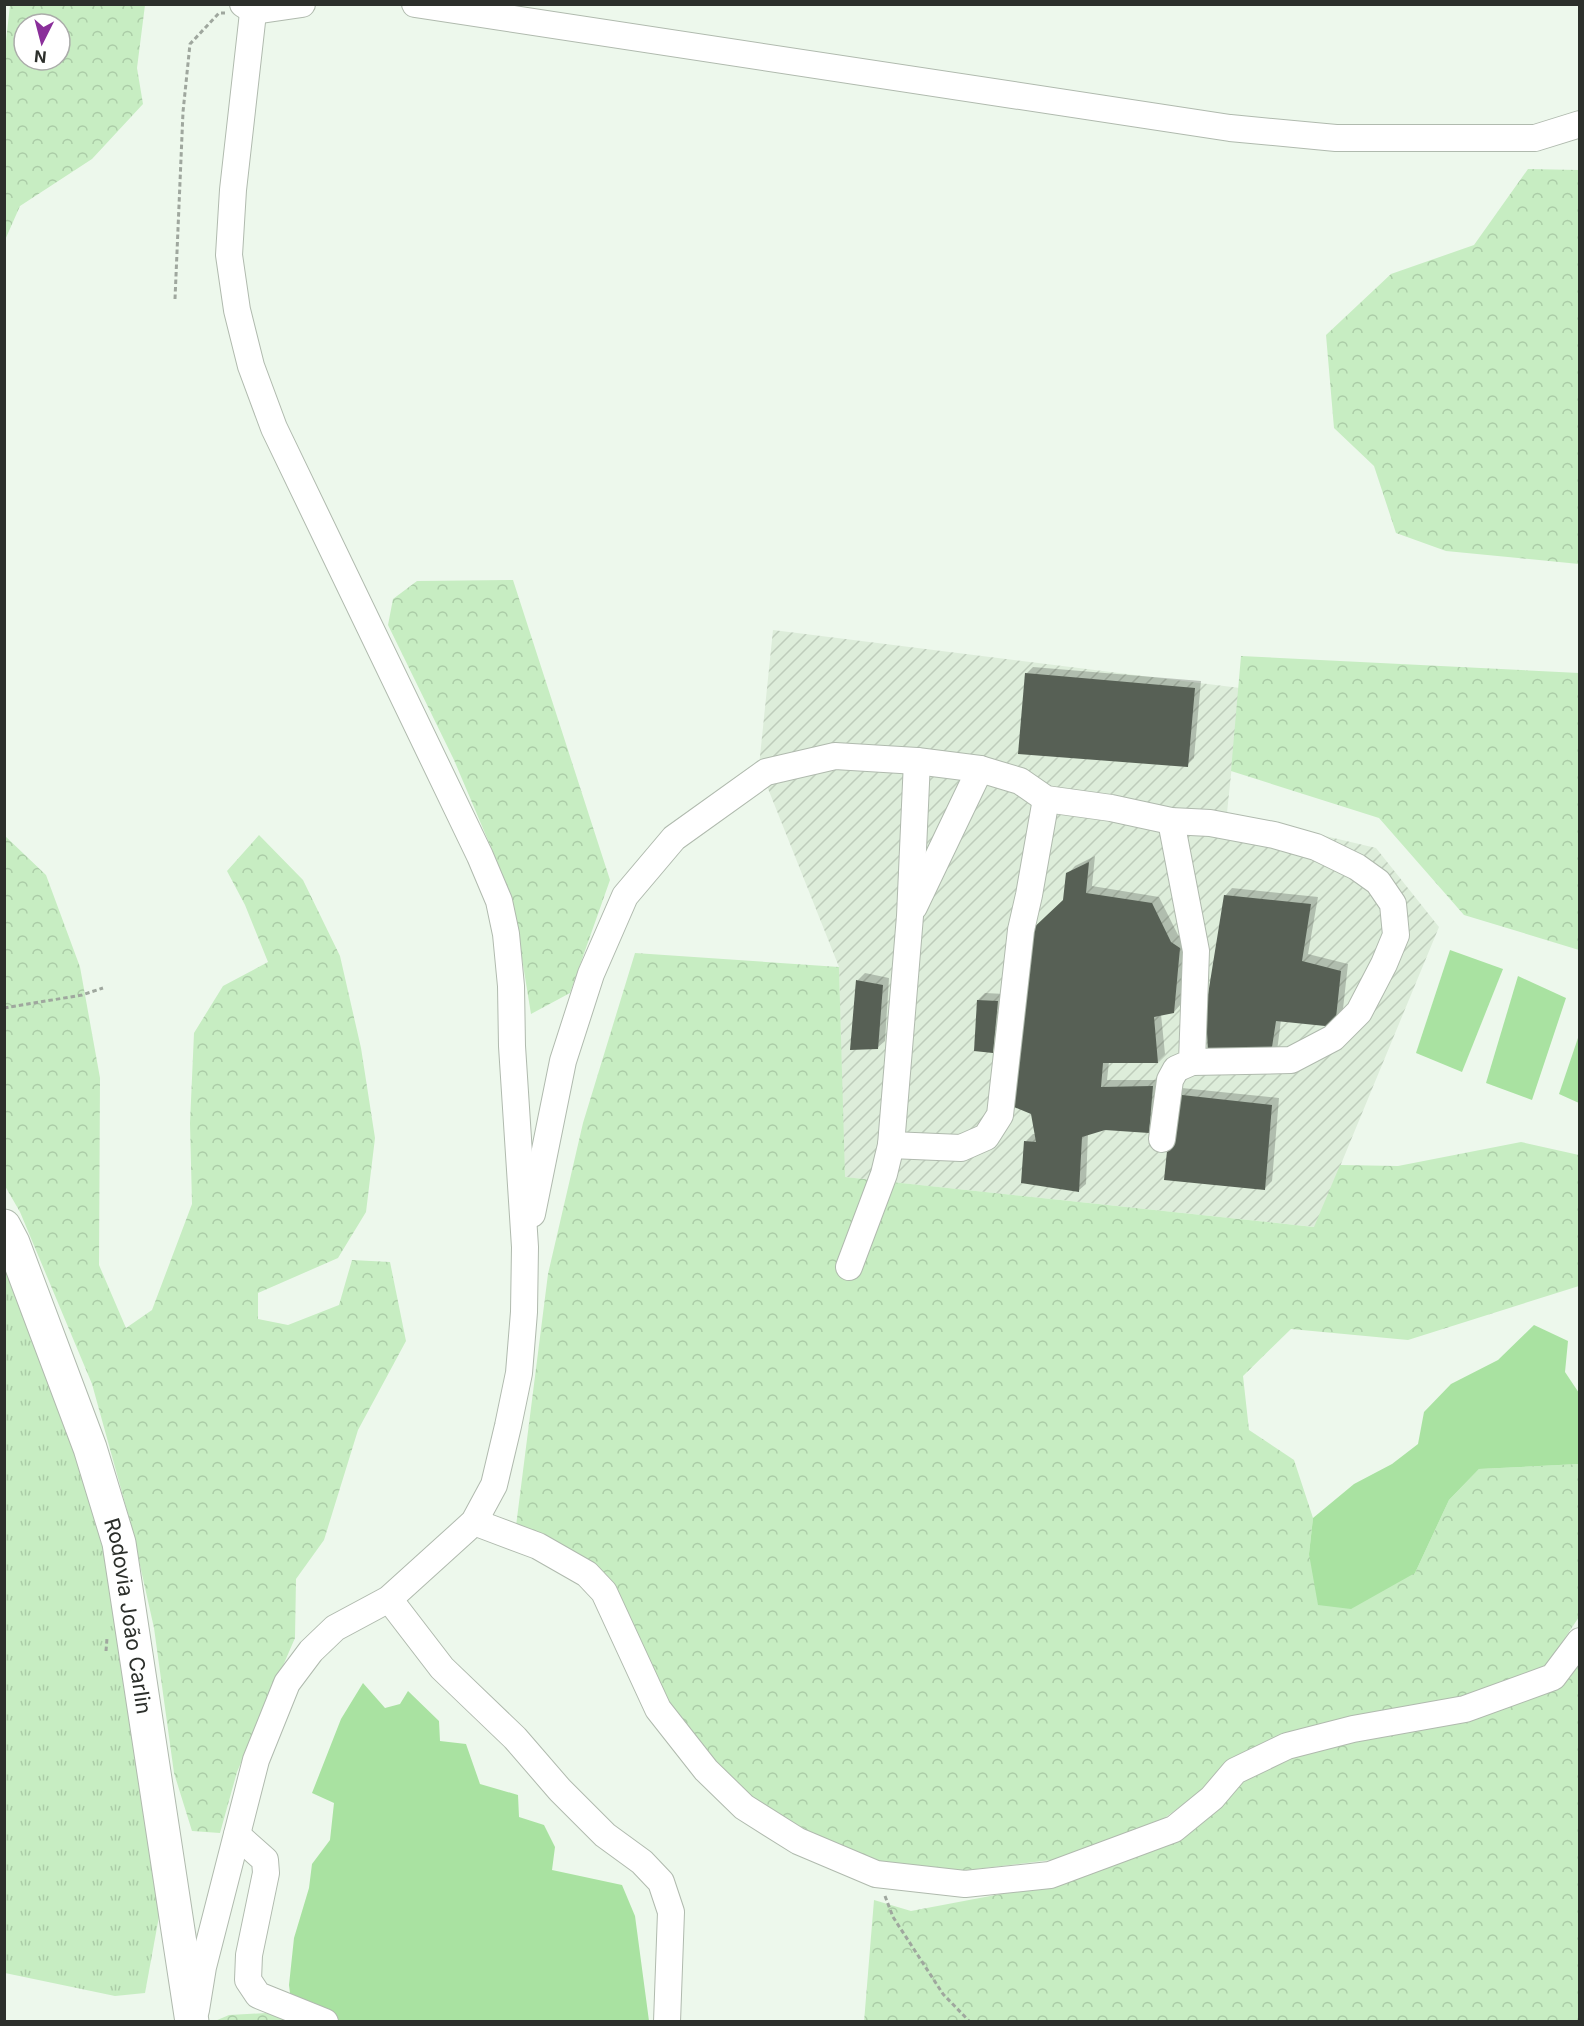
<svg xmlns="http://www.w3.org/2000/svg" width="1584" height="2026" font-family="Inter,sans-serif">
<defs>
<pattern id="industrial-furrows" width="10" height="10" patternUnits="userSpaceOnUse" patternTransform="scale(1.5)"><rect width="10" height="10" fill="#ddedda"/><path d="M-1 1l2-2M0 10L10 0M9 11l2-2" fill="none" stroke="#beccbb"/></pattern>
<pattern id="grass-tufts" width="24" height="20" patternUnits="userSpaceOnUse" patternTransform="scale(1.5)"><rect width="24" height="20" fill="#c7edc2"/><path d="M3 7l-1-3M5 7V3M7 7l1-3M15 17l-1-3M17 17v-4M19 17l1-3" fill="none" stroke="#abcca7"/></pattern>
<pattern id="forest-crowns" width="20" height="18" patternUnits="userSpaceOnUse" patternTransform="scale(1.5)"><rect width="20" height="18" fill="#c7edc2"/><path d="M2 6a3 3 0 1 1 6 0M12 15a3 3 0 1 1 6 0" fill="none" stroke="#abcca7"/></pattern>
</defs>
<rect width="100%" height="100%" fill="#edf8ec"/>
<!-- industrial -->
<polygon fill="url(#industrial-furrows)" points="773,630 1240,688 1227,813 1376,848 1439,927 1315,1227 844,1177 839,967 759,766"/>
<!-- grass -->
<polygon fill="url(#grass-tufts)" points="4,1265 58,1391 106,1545 160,1911 145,1993 115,1996 5,1973"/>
<!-- forest -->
<g fill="url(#forest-crowns)" fill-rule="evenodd">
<path d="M10 5H145L137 68 143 104 92 159 20 206 5 240 4 59ZM24 24H60V60H24Z"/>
<polygon points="1528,169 1579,170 1579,564 1446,551 1396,533 1374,466 1334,428 1326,335 1391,274 1474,245"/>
<polygon points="513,580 610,880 570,993 531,1014 512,897 454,760 388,625 393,599 417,581"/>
<polygon points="1241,656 1579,673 1579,950 1464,915 1379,818 1231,771"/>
<polygon points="4,835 46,875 80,967 100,1078 99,1265 126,1328 152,1310 192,1204 190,1123 194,1033 223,986 268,962 245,905 227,871 259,835 303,880 340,956 361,1048 375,1138 366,1212 338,1258 258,1293 258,1319 288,1325 339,1305 352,1260 390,1262 406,1341 358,1430 324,1540 296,1579 295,1638 237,1772 220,1833 192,1831 174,1773 154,1628 131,1525 92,1384 20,1212 5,1186"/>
<polygon points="635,953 839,967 845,1177 1314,1227 1340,1165 1398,1166 1521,1142 1579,1155 1579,1286 1408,1340 1291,1329 1243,1376 1249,1430 1294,1460 1313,1518 1309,1554 1415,1573 1449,1500 1479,1469 1579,1464 1579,1617 1546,1666 1491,1692 1267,1744 1163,1819 1076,1857 968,1870 900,1871 785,1825 719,1771 653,1682 616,1595 516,1526 548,1274 583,1123"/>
<polygon points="1579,1661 1579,2021 864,2022 874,1900 911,1911 1053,1884 1238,1782 1297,1751 1454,1724 1555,1690"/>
<polygon points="266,2013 289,2021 215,2021 229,2015"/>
</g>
<!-- water -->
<g fill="#a9e2a1">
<polygon points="1450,950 1503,969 1462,1072 1416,1053"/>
<polygon points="1518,976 1566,998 1532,1100 1486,1083"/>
<polygon points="1579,1035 1579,1103 1559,1094"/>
<polygon points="1534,1325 1568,1341 1565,1372 1579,1393 1579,1464 1479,1469 1449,1500 1415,1573 1351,1609 1318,1605 1309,1554 1313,1518 1354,1484 1392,1464 1418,1444 1424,1412 1451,1384 1498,1360"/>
<polygon points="363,1683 385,1708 400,1704 408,1691 439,1721 440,1741 466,1744 480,1784 518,1795 519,1817 544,1825 555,1847 552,1870 622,1885 635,1916 649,2021 338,2021 291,2001 289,1985 294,1938 309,1888 312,1864 330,1840 334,1803 312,1793 341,1719"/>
</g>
<!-- shadow -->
<g fill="#0003">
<polygon points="1033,667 1201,681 1194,758 1187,765 1026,674"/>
<polygon points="1095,856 1092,886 1159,897 1178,935 1186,941 1181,1004 1174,1012 1161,1014 1165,1054 1158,1061 1109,1062 1107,1080 1159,1080 1155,1124 1148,1132 1105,1128 1088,1133 1086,1184 1078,1191 1026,1141 1033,1134 1036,1134 1068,874 1075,866"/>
<polygon points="1232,888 1318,897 1308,954 1348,964 1342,1018 1281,1020 1277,1051 1270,1058 1225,896"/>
<polygon points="865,973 889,978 885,1041 877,1048 858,980"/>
<polygon points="985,993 1005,994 999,1044 992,1051 978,1000"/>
<polygon points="1182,1088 1279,1098 1272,1181 1265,1188 1175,1095"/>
</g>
<!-- building -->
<g fill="#576055">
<polygon points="1025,673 1195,688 1188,767 1018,754"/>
<polygon points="1089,862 1086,893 1152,903 1171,942 1180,948 1174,1013 1154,1017 1158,1063 1103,1063 1101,1087 1153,1086 1149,1133 1105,1130 1082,1137 1079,1192 1021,1183 1024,1141 1036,1142 1031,1114 1014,1107 1028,933 1063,900 1066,873"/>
<polygon points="1224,895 1311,904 1302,961 1341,971 1335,1027 1276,1021 1270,1060 1208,1056 1206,1007"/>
<polygon points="856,980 883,985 878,1049 850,1050"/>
<polygon points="977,1000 998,1001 993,1053 974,1051"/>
<polygon points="1173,1094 1272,1105 1265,1190 1164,1180"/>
</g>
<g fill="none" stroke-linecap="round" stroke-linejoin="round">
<!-- minor casing -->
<g stroke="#b0baae" stroke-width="28">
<g id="minor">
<polyline points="243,4 254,11 302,4"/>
<polyline points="415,4 1230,128 1336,138 1535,138 1580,124"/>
<polyline points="914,907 980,769"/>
<polyline points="1162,1139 1170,1080 1176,1069 1192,1062 1196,951 1171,821"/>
<polyline points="891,1145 961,1148 986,1137 1000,1115 1021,930 1029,895 1046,799"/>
<polyline points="532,1214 563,1061 591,974 625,896 674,838 766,772 835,756 917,761 980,769 1020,781 1046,799 1111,808 1171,821 1210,823 1274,835 1316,847 1357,867 1378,882 1393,904 1396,935 1384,964 1359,1012 1333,1038 1291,1060 1192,1062"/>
<polyline points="849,1267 884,1174 891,1145 910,916 917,761"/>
<polyline points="474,1522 538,1546 587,1574 604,1592 658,1709 706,1770 744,1807 798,1841 876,1874 965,1884 1050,1875 1174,1829 1212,1798 1235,1771 1287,1746 1353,1729 1465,1709 1553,1677 1580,1641"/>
<polyline points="389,1599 442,1668 515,1738 560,1790 605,1835 642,1862 661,1882 671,1912 667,2022"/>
<polyline points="237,1835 265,1860 266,1873 249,1955 248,1980 258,1995 325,2022"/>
<polyline points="196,2010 203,1967 256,1760 287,1683 311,1651 335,1628 389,1599 474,1522 494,1485 508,1426 519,1373 524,1312 525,1247 512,1046 511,986 506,934 499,901 480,856 274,428 251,366 237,310 229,255 233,190 254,4"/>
</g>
</g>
<!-- major casing -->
<g stroke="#b0baae" stroke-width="35">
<g id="major">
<path id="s1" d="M4 1226 13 1243 90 1448 119 1543 192 2022"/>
</g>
</g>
<!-- path -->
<g stroke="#9fa79e" stroke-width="3" stroke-dasharray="4.5 3" stroke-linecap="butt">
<polyline points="175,299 183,112 190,44 219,13 225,13"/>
<polyline points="4,1008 82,995 103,988"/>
<polyline points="106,1651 107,1638"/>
<polyline points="885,1896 893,1917 943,1994 970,2022"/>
</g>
<!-- minor -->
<use href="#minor" stroke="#fff" stroke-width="26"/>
<!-- major -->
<use href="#major" stroke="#fff" stroke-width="33"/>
</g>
<g text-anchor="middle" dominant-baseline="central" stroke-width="6" stroke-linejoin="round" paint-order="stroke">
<!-- street labels -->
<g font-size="21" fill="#2c2f2b" stroke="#fff">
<text stroke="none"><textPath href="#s1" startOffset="411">Rodovia João Carlin</textPath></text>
</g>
</g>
<!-- border -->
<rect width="1584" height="2026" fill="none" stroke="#2c2f2b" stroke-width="12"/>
<!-- north arrow -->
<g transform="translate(42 42) rotate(186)"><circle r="28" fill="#ffffff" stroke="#abacaa" stroke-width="1.5"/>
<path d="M0-4.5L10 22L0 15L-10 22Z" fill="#8a2f9a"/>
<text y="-9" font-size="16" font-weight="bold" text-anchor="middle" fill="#2c2f2b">N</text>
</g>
</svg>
